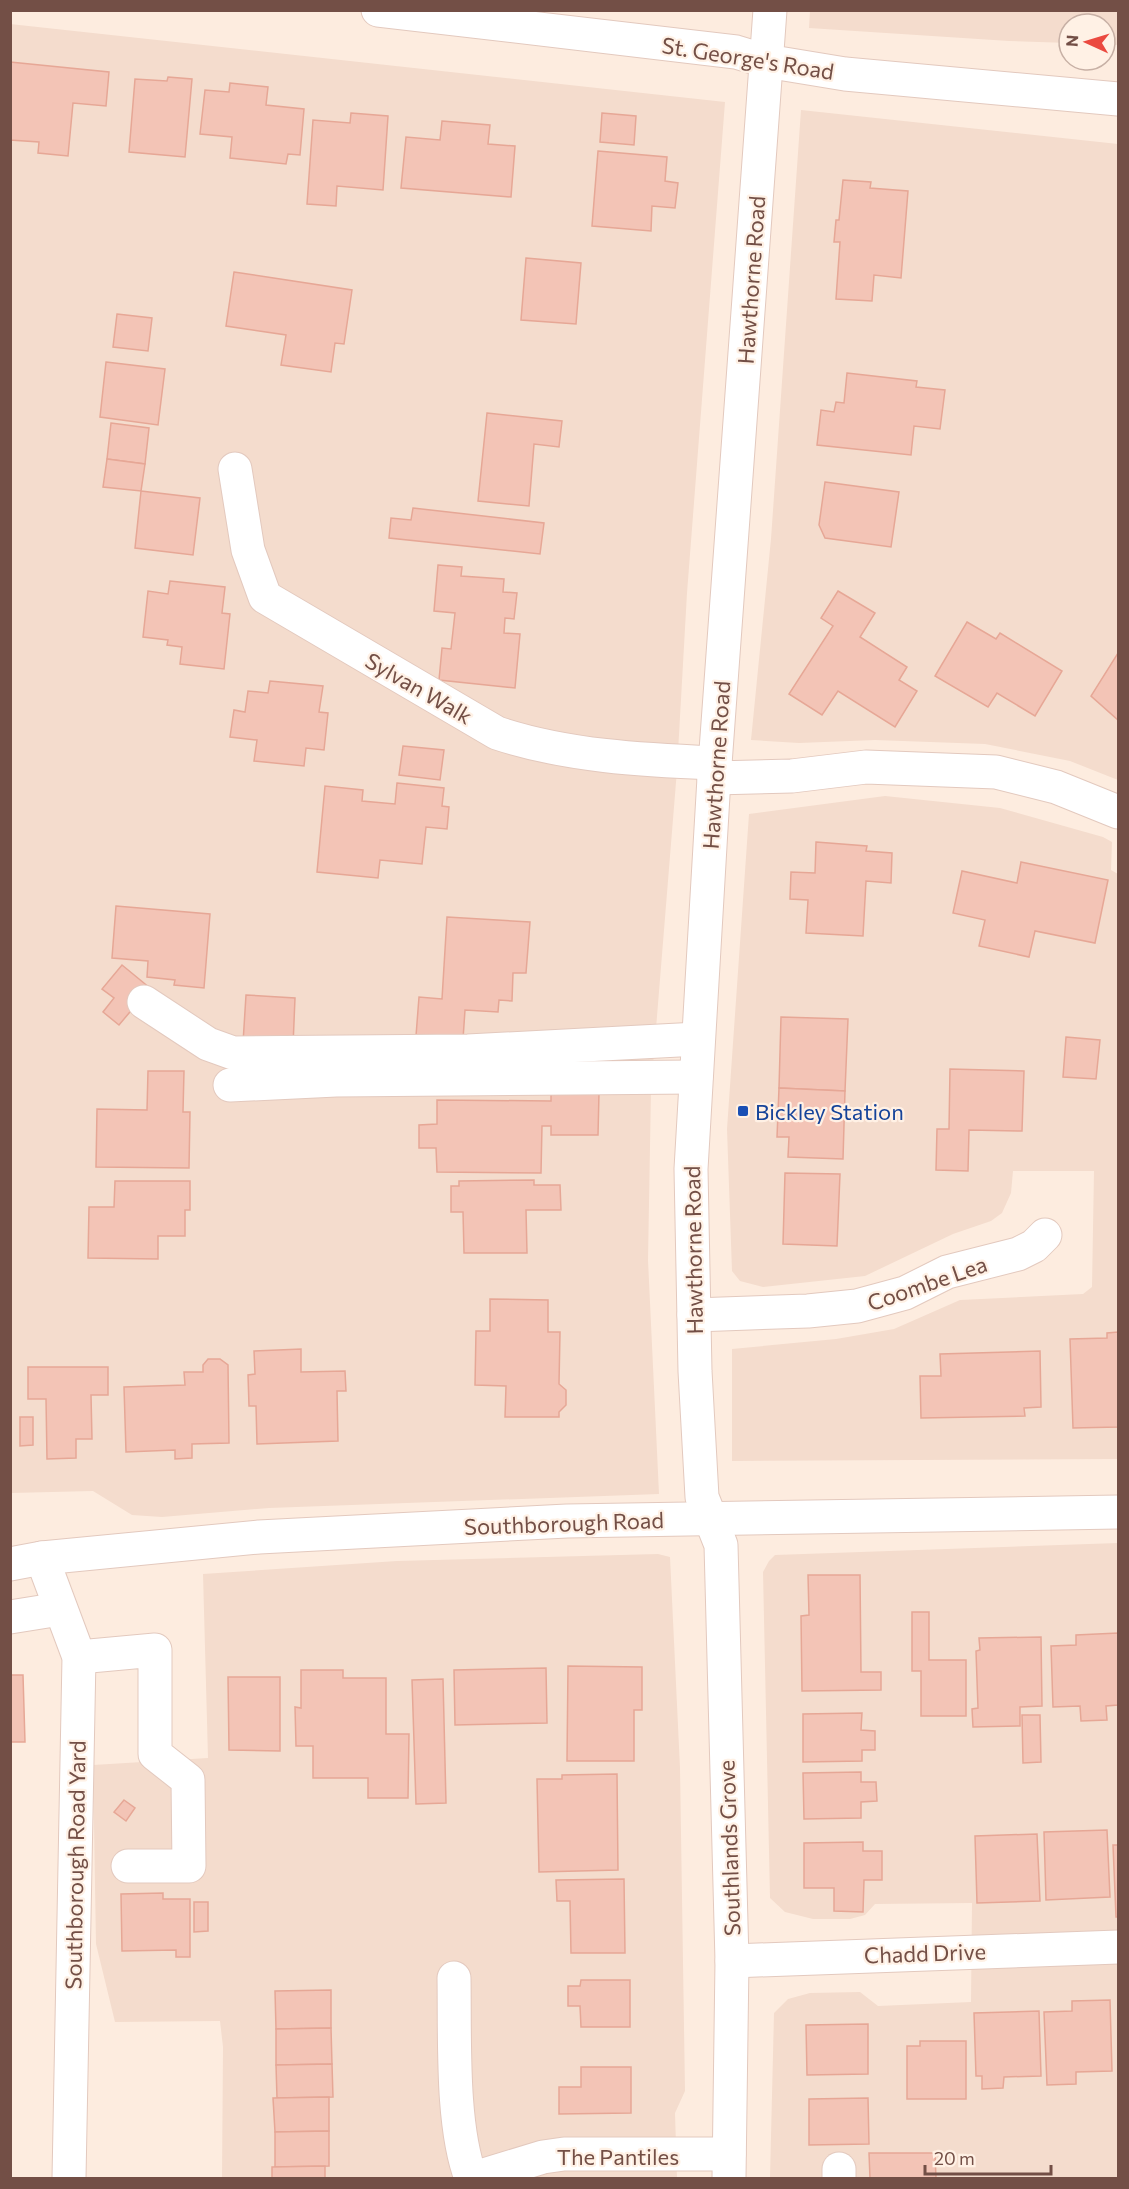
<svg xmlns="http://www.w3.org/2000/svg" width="1129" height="2189" font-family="Commissioner,sans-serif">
<rect width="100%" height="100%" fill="#fdecdf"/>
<!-- residential -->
<g fill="#f4dccd">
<polygon points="810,11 1118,11 1118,45 1105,44 1105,24 1069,24 1069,43 1009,41 809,28"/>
<polygon points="10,24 725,102 687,593 677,770 651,1090 648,1260 659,1494 269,1508 162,1517 132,1515 93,1491 11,1493"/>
<polygon points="801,110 1118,144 1118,780 1070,761 985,744 875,740 799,743 751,740 771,539"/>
<polygon points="885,796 1000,808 1103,837 1112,842 1111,870 1118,874 1118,1459 732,1461 732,1349 836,1339 894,1329 960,1300 1083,1294 1092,1287 1094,1171 1013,1171 1011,1193 1002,1213 991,1221 953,1234 865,1276 763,1287 740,1281 732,1271 727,1129 749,814"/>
<polygon points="1118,1543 1118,2178 770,2178 774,2013 788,1999 810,1993 860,1992 878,2006 971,2002 972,1903 875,1904 865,1915 850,1919 813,1919 785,1912 770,1898 763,1572 769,1561 775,1555"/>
<polygon points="658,1554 670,1557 680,1768 685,2091 675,2113 677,2178 222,2178 223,2047 220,2021 115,2022 96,1944 93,1765 208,1758 203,1574 397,1561"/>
</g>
<!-- building -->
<g fill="#f3c4b6" stroke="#e6a796" stroke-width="1.5">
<polygon points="10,62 109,72 106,106 73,103 68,156 38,153 39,142 10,140"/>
<polygon points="168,77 192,79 185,157 129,152 135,79 167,81"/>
<polygon points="230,83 268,87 266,105 304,109 300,155 288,154 286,164 230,158 232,137 200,134 205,90 229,92"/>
<polygon points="351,113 388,116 383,190 337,186 336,206 307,204 313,120 350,123"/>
<polygon points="602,113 636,116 634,145 600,142"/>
<polygon points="442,121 490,125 488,144 515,146 511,197 401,188 406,137 440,140"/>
<polygon points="598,151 667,157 665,181 678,183 675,208 652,206 651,231 592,226"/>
<polygon points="843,180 871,182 870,188 908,191 901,278 874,275 872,301 836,299 840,242 834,242 836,220 839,220"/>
<polygon points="526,258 581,263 576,324 521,320"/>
<polygon points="234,272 352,290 344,344 335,343 331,372 281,365 286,335 226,326"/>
<polygon points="117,314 152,318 148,351 113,347"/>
<polygon points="106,362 165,369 158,425 100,417"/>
<polygon points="847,373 917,381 916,387 945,390 940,429 914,426 911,455 817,445 821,410 834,412 836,402 844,403"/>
<polygon points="487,413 562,421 559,447 534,444 529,506 478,501"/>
<polygon points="111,423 149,428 145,464 107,459"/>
<polygon points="107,459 145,464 141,491 103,487"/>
<polygon points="825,482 899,492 891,547 825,538 819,525"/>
<polygon points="141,491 200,498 193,555 135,548"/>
<polygon points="413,508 544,523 540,554 389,538 391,518 411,520"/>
<polygon points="438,565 462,567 461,576 504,579 503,592 517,593 514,619 505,618 504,633 520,634 515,688 439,680 442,648 451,649 455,613 434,611"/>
<polygon points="170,581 225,587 222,613 230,614 224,669 180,664 182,647 167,645 168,640 143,637 148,591 168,594"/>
<polygon points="838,591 875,613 860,637 907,667 899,680 917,691 895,727 838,691 822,715 789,694 833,626 821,618"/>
<polygon points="967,622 996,639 1000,633 1062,671 1035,716 997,693 988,707 935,676"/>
<polygon points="1118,653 1118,720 1091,696"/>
<polygon points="270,681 323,686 319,712 328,713 324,750 306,748 304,766 254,761 257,740 230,737 234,710 245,712 248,691 268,693"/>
<polygon points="403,746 444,750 440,780 399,775"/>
<polygon points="397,783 444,788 442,806 449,807 447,829 426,827 422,864 380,860 378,878 317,872 325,786 363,790 362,801 395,804"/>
<polygon points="816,842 867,846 866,851 892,853 891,883 866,881 863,936 806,933 808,900 790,899 791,872 815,873"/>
<polygon points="1021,862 1108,880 1095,943 1035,931 1029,957 979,946 985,920 953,913 962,871 1017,883"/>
<polygon points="116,906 210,914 204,988 174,985 175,980 147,977 148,961 112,958"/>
<polygon points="447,917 530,922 526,973 513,973 512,1001 499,1000 498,1012 465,1010 463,1039 416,1036 419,997 442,999"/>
<polygon points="122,965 150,988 119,1025 103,1012 114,998 102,989"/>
<polygon points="246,995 295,998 293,1046 243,1043"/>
<polygon points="781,1017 848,1019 845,1091 779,1088"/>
<polygon points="1066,1037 1100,1040 1096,1079 1063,1077"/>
<polygon points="950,1069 1024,1071 1022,1131 969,1130 968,1171 936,1170 937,1129 949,1129"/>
<polygon points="148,1071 184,1071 183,1112 190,1112 189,1168 96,1167 97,1109 147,1110"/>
<polygon points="779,1088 845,1091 843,1159 788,1157 789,1137 777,1137"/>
<polygon points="599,1093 598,1135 551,1135 551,1126 542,1126 541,1173 437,1172 436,1148 419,1148 419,1125 437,1124 437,1100 551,1101 551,1094"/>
<polygon points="785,1173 840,1174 837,1246 783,1244"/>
<polygon points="534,1180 534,1185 560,1185 561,1210 526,1210 527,1253 464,1253 463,1212 451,1212 451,1186 459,1186 459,1181"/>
<polygon points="115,1181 190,1181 190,1210 185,1210 185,1236 158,1236 158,1259 88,1258 89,1207 114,1207"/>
<polygon points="490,1299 548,1300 548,1332 560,1332 559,1384 566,1390 566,1405 559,1412 559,1417 505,1417 506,1386 475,1385 476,1331 490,1331"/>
<polygon points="1118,1332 1118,1427 1073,1428 1070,1339 1107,1338 1107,1333"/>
<polygon points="301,1349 301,1372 345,1371 346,1391 337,1391 338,1441 257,1444 256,1406 249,1406 248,1375 255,1374 254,1351"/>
<polygon points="1040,1351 1041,1407 1024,1408 1025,1416 921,1418 920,1376 941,1376 940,1354"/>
<polygon points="208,1359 220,1359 228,1365 229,1443 192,1444 192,1458 175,1459 175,1450 126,1452 124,1387 185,1385 184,1372 203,1372 203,1365"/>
<polygon points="28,1367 108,1367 108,1395 91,1395 92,1439 76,1439 76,1458 47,1459 46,1399 28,1399"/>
<polygon points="20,1417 33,1417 33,1445 20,1446"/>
<polygon points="808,1575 860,1575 861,1672 881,1672 881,1690 802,1691 801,1616 809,1615"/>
<polygon points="912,1612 929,1612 929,1660 966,1660 966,1716 921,1716 921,1671 912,1671"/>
<polygon points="1118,1633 1118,1705 1106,1706 1107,1720 1081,1721 1080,1706 1053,1707 1051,1646 1076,1645 1076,1635"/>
<polygon points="1041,1637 1042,1706 1020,1707 1020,1726 973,1727 972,1709 978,1708 976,1651 980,1650 979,1638"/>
<polygon points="568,1666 642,1667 642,1710 634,1710 634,1761 567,1761"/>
<polygon points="546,1668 547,1723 455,1725 454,1670"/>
<polygon points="301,1670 343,1670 343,1678 386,1678 386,1734 409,1734 408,1798 368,1798 368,1778 313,1778 313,1746 296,1746 295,1707 301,1708"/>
<polygon points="10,1675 23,1675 25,1742 10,1742"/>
<polygon points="228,1677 280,1677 280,1751 229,1750"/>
<polygon points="443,1679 446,1803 416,1804 412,1680"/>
<polygon points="862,1713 861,1730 875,1731 875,1750 862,1750 862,1761 803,1762 803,1714"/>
<polygon points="1022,1715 1040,1715 1041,1762 1023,1763"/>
<polygon points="861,1772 861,1782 876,1782 877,1801 861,1802 861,1818 804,1819 803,1773"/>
<polygon points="617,1774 618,1870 539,1872 537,1779 562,1779 562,1775"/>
<polygon points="124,1800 135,1808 126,1821 114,1812"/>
<polygon points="1107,1830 1110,1897 1046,1900 1044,1832"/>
<polygon points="1037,1834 1040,1901 977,1903 975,1836"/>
<polygon points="863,1842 863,1851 882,1851 882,1880 864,1880 863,1912 834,1911 834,1888 804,1888 804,1843"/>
<polygon points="1113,1845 1118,1845 1118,1917 1116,1917"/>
<polygon points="624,1879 625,1953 571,1953 570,1901 557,1901 556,1880"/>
<polygon points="163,1893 163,1899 190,1899 190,1957 176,1957 176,1950 122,1951 121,1894"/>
<polygon points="194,1902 208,1902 208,1931 194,1932"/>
<polygon points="581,1980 630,1980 630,2027 581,2027 580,2006 568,2006 568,1986 580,1986"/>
<polygon points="331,1990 331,2028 276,2029 275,1991"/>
<polygon points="1110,2000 1112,2071 1076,2072 1076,2084 1047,2085 1044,2012 1072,2011 1072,2001"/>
<polygon points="1039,2011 1041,2076 1004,2077 1003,2088 982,2089 982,2076 976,2076 974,2013"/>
<polygon points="868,2024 868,2074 807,2075 806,2025"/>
<polygon points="331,2028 332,2064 276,2065 276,2029"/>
<polygon points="920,2041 966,2041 966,2099 907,2099 907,2046 920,2046"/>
<polygon points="332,2064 333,2097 277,2098 276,2065"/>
<polygon points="581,2067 631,2067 631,2113 559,2114 559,2087 581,2087"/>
<polygon points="329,2097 329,2131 275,2132 273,2098"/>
<polygon points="868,2098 869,2144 809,2145 809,2099"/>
<polygon points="329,2131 329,2166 275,2167 275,2132"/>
<polygon points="869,2153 935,2153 936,2178 870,2178"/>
<polygon points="325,2166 325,2178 272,2178 272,2167"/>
</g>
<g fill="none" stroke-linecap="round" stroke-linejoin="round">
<!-- minor casing -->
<g stroke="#e3c9be" stroke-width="35">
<g id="minor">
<polyline points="378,10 736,52 766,61 845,74 1118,99"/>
<path d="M235 469 248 550 265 597 497 733C566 756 643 760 715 763"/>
<polyline points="714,778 792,776 866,767 996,772 1056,787 1118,812"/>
<polyline points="144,1002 208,1044 233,1053 468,1051 698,1039"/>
<polyline points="230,1085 336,1080 696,1077"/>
<polyline points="694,1315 808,1311 857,1306 905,1293 947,1272 1018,1254 1034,1246 1045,1235"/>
<polyline points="42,1558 79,1657 69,2178"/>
<polyline points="10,1564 42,1558 259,1537 567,1521 1118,1512"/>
<polyline points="10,1617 60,1609"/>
<polyline points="79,1657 155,1650 155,1754 188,1780 189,1866 128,1866"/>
<polyline points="732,1961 1118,1947"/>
<path d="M454 1978C455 2036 451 2126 471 2178"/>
<polyline points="839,2169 839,2178"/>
<polyline points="474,2178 543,2157 564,2154 729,2154"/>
<polyline points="729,2178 732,1961 721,1545 702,1497 695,1371 691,1169 714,778 770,10"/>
</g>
</g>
<!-- minor -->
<use href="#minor" stroke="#fff" stroke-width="33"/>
</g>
<!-- markers -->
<rect fill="#1a4fb4" stroke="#fff1e5" stroke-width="2" x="737" y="1105" width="12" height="12" rx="3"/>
<g text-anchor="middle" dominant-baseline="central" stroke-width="4.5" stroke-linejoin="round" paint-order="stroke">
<!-- street labels -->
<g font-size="22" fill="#734f46" stroke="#fff1e5">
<text transform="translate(748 58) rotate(9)">St. George's Road</text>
<text transform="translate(751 280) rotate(-86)">Hawthorne Road</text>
<text transform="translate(419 688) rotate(30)">Sylvan Walk</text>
<text transform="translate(716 765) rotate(-86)">Hawthorne Road</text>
<text transform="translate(693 1250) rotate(-91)">Hawthorne Road</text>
<text transform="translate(927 1283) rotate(-19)">Coombe Lea</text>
<text transform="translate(564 1523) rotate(-2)">Southborough Road</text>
<text transform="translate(729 1848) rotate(-92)">Southlands Grove</text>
<text transform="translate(75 1865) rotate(-89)">Southborough Road Yard</text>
<text transform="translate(925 1953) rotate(-2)">Chadd Drive</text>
<text x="618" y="2156">The Pantiles</text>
</g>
<!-- transit labels -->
<g font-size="22" fill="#164399" stroke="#fff1e5" text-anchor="start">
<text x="755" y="1111">Bickley Station</text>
</g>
</g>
<!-- border -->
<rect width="1129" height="2189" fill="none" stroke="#734f46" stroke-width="24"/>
<!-- north arrow -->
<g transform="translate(1087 42) rotate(274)"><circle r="28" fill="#fff1e5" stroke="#c7b0a5" stroke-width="1.5"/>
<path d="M0-4.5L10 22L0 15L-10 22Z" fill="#eb493f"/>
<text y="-9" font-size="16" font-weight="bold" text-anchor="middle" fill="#734f46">N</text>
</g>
<!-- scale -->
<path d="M925 2165v9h126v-9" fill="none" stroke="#734f46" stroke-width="3"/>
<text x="934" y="2165" font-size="18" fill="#734f46" stroke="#fff1e5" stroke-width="4.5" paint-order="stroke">20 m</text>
</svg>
